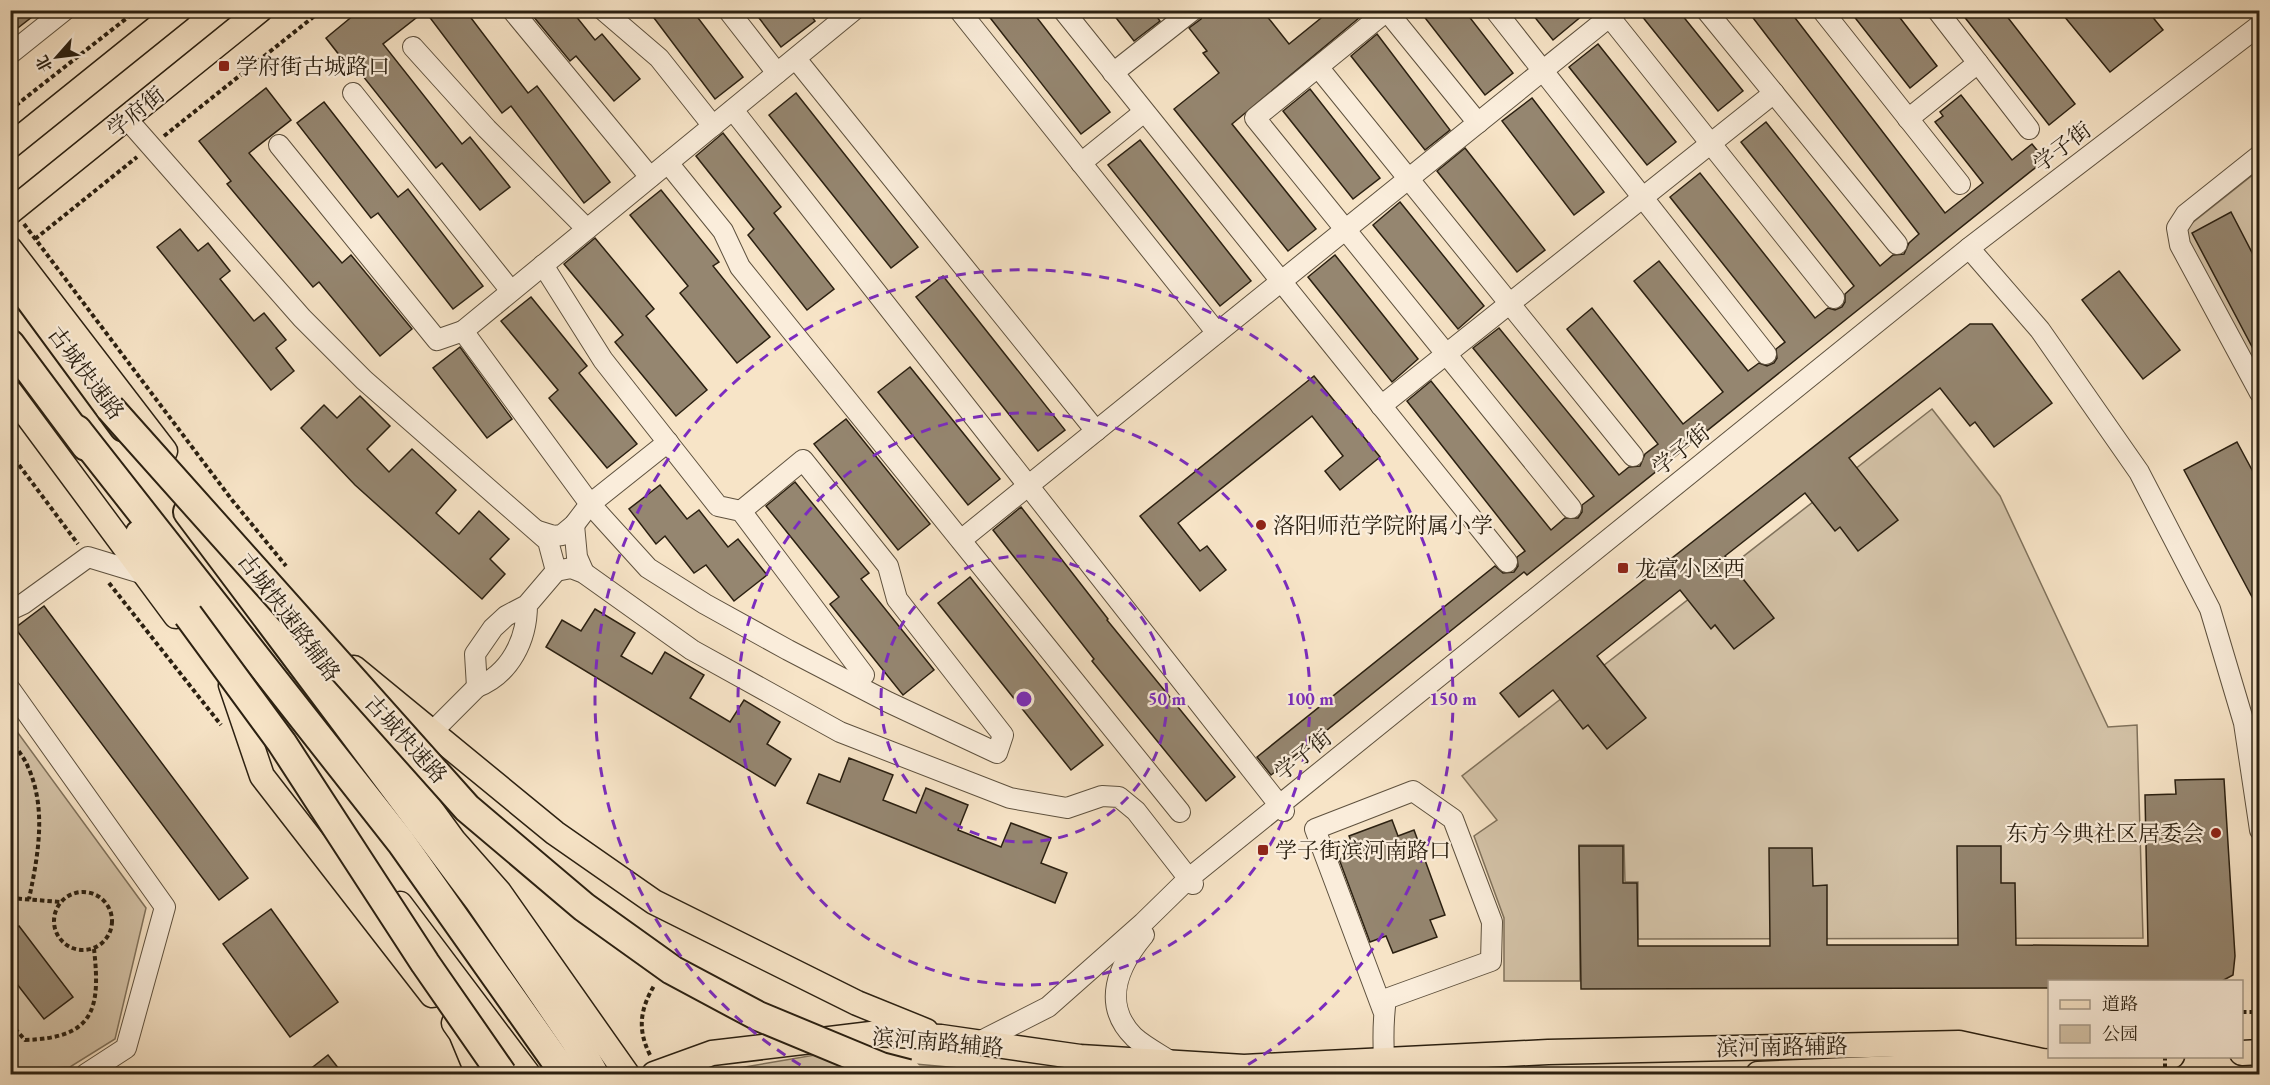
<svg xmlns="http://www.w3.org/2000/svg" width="2270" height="1085" font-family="'EB Garamond','Noto Serif SC',serif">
<rect width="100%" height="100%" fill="#f7e4c7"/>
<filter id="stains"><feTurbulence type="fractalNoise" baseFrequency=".00333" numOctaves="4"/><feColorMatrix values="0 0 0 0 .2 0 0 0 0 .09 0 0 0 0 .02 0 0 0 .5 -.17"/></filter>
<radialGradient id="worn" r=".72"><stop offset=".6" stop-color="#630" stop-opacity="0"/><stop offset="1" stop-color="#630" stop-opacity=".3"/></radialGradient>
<!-- green -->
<g fill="#d4c3a8" stroke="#80725c" stroke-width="1.5">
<polygon points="2259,170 2259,381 2182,231"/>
<polygon points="1932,409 2000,496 2108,727 2137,725 2143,938 1638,939 1638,882 1625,882 1624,845 1579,845 1580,981 1504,981 1504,918 1474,836 1497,820 1462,776"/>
<polygon points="10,722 146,908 115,1039 70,1067 11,1070"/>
<polygon points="815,1055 1027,1074 704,1074"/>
</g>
<!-- building -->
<g fill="#958670" stroke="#2b2011" stroke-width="1.5">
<polygon points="10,10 41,10 10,34"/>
<polygon points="360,10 465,10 528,93 537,86 610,182 584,203 511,106 502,113 425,11 383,44 462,144 470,137 510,187 480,210 442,163 436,168 355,66 351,70 326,38"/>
<polygon points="528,10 571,10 595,40 602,34 640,79 614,101 576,56 570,61"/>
<polygon points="648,10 692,10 743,77 715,99"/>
<polygon points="753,10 807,10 815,21 781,47"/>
<polygon points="984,10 1031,10 1110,112 1081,134"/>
<polygon points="1110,10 1152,10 1160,21 1134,41"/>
<polygon points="1205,10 1262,10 1289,44 1331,10 1352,10 1359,18 1232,124 1316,229 1288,251 1174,109 1219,73 1203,53 1207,51 1189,28 1201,19"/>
<polygon points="1419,10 1464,10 1513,73 1485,95"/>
<polygon points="1529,10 1589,10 1553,40"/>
<polygon points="1637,10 1678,10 1743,91 1718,111"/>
<polygon points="1747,10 1789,10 1945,213 1983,183 1935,122 1943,116 1940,112 1961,95 2012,160 2032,144 2045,160 1527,575 1524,572 1271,775 1257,757 1495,566 1503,573 1514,572 1518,566 1517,557 1525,551 1407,401 1431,381 1551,530 1565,518 1578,518 1582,512 1582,505 1594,496 1473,348 1499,328 1619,475 1629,467 1640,466 1645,454 1658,444 1567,329 1592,308 1683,424 1723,392 1634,281 1659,261 1748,371 1759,363 1767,366 1774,363 1777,358 1776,349 1785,342 1670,197 1700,173 1815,318 1828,308 1835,310 1842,307 1845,302 1845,294 1854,286 1741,142 1766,122 1880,266 1893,255 1904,254 1909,243 1919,234"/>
<polygon points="1849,10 1894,10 1937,66 1910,88"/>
<polygon points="1959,10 2002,10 2075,104 2049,125"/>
<polygon points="2059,10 2147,10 2163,30 2110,72"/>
<polygon points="1377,34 1450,130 1425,150 1351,56"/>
<polygon points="1598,44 1676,142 1647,165 1569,67"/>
<polygon points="266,88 291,120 249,153 342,263 351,255 412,329 380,356 319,282 313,287 227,184 231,181 199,141"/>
<polygon points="1310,89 1380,178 1353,199 1283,111"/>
<polygon points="796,93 918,247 891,268 769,115"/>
<polygon points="1532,98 1604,192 1574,215 1502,121"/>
<polygon points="324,102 398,197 408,189 483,286 453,309 378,213 371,218 297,123"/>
<polygon points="723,133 781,207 774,213 834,289 807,310 748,235 754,229 696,156"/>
<polygon points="1140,140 1251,281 1220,306 1108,165"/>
<polygon points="1465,148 1545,250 1517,272 1437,171"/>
<polygon points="661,190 719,262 713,266 770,337 737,363 680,293 688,286 630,215"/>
<polygon points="1400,202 1484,306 1458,329 1373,225"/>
<polygon points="2231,212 2259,266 2259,360 2192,233"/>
<polygon points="180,229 198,251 208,243 230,271 220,279 254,321 264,313 286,340 276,348 294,371 271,390 157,247"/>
<polygon points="595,238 654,309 646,316 707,390 676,416 615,342 623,335 564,264"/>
<polygon points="1335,255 1418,359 1392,382 1308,277"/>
<polygon points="2119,271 2180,350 2143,379 2082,300"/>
<polygon points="943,276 1065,430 1038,451 916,297"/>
<polygon points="531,297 587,366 579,373 637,444 607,468 549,398 558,390 501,321"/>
<polygon points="1970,324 1992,324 2052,403 1994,447 1975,422 1970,426 1940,388 1849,458 1898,520 1858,551 1840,527 1835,531 1805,493 1725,556 1774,618 1734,649 1715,625 1711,629 1680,590 1597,656 1646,718 1607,749 1588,725 1583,729 1553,690 1519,717 1500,693"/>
<polygon points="460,347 512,419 487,438 433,368"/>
<polygon points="910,367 1000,479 968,505 878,392"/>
<polygon points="1314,376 1380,457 1340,490 1325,471 1343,456 1312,416 1178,523 1200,551 1207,546 1226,570 1200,591 1140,516"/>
<polygon points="360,396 390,426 367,449 389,472 412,449 456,490 436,513 459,534 479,511 509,539 490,559 505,574 482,599 355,485 301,428 324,405 337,418"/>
<polygon points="846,419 930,524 898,550 814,444"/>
<polygon points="2237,442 2259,483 2259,610 2184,470"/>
<polygon points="795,482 869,573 861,579 934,670 903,695 830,604 839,597 766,506"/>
<polygon points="660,485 687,519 699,510 728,547 738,539 767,575 734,601 706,565 694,573 665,536 656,544 629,509"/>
<polygon points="1021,507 1108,619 1107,620 1235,777 1206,801 1092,661 1094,659 993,530"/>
<polygon points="970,577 1103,745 1071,770 938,603"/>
<polygon points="44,606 248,878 219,900 15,628"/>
<polygon points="595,609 635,633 621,656 652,674 665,652 704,675 690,698 730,722 744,700 780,722 767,744 791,759 775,786 546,647 562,620 581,631"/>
<polygon points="849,758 893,775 883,800 916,813 926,788 968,805 958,830 1001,847 1011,823 1051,838 1041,863 1067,873 1055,903 807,803 819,774 840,782"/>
<polygon points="2224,779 2235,956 2233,975 2222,981 2049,981 2049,988 1581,989 1579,846 1623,846 1623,883 1637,883 1638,946 1770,946 1769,848 1812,848 1813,886 1827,885 1827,945 1958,945 1957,846 2001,846 2001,883 2015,883 2016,945 2148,946 2145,795 2176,794 2175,780"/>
<polygon points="1392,820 1398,836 1414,830 1445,915 1430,920 1437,937 1393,953 1386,936 1370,942 1339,859 1356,853 1349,836"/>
<polygon points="271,909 338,1002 290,1037 223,944"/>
<polygon points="19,926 73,997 44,1019 10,975 10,932"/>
<polygon points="328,1055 343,1074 304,1074"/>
</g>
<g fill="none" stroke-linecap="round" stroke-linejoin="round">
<!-- minor casing -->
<g stroke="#5e513e" stroke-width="22">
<g id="minor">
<polyline points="512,10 650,177"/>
<polyline points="603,10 659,58 713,126"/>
<polyline points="728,10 777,73"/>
<polyline points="959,10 1217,333 1618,10"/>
<polyline points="1063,10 1507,562"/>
<polyline points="1388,10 1255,118 1571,508"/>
<polyline points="1495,10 1766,354"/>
<polyline points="1604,10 1834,298"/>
<polyline points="1706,10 1897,244"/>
<polyline points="1822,10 1960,184"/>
<polyline points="1937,10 2029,129"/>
<polyline points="1387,11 1478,123"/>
<polyline points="413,47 487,129 587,229"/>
<polyline points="10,54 65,10"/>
<polyline points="796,59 1096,431"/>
<polyline points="1318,67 1633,456"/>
<polyline points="1113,73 1193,10"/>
<polyline points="353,93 511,291"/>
<polyline points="733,110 1284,811"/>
<polyline points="127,119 302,318 364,380 548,541 556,571 571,568 584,573 692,650 840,732 1010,798 1067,808 1102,796 1119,797 1136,811 1193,884"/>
<polyline points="1908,119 1978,63"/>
<polyline points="279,145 437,340 463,331 590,504 648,568 705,604 788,650 888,702 997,753 1003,735 897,599 888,566 803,460 741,511"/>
<polyline points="2260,155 2186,214 2177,228 2180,245 2260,393"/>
<polyline points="668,163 723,231 740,267 1180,812"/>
<polyline points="1081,163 1144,112"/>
<polyline points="1969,248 2040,330 2139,472 2210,609 2244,723 2260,830"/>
<polyline points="543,265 603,360 718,506 741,511 864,675"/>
<polyline points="463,331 854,10"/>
<polyline points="1381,406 1774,93"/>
<polyline points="574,525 577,557 584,573"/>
<polyline points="538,531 554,536 562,535 574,525 590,504 668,442"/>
<polyline points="961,540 1217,333"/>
<path d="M527 605C527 640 510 674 477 687L475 654 493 628 506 616 527 605 556 571"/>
<polyline points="10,610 23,604 88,557 144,574"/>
<polyline points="10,689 165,907 126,1048 86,1074"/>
<polyline points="433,731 477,687"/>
<path d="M1144 935C1118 966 1101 1004 1134 1037 1145 1047 1161 1055 1173 1063"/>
<polyline points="977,1043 1048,1007 1143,923 1188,879 1969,248 2260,25"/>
<path d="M1384 1059C1383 1038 1383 1019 1386 999L1491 961 1492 922 1453 819 1413 791 1315 829 1384 1013"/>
</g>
</g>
<!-- major casing -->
<g stroke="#2b2011" stroke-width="27">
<g id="major">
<polyline points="10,146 179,10"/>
<polyline points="10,212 260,10"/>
<polyline points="10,249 165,451"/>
<polyline points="10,392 176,616"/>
<polyline points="354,668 555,833 654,902 857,1003 926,1031"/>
<polyline points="330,671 454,841 499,892 627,1074"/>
<polyline points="231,685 262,776 432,995"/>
<polyline points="400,904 528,1074"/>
<polyline points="454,1023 461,1033 478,1074"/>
<polyline points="2242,1053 2260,1052"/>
<polyline points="654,1074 712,1053 871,1034 941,1037 1080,1057 1244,1067 1548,1052 1959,1043 2051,1063"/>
<polyline points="1758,1074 2172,1056"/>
</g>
</g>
<!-- highway casing -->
<g stroke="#2b2011" stroke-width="32">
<g id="highway">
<polyline points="10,272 124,427"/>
<polyline points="10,344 86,446"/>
<polyline points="77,430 401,842 565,1074"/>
<polyline points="188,512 479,900 575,1040 594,1074"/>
<polyline points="140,534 188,615"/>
</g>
</g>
<!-- path -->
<g stroke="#2b2011" stroke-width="4" stroke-dasharray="4.5 3" stroke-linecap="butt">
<polyline points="10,110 137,10"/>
<polyline points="164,136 322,10"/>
<polyline points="2254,183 2260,194"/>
<polyline points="24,224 232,500 286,566"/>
<polyline points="35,239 137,157"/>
<polyline points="10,453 78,544"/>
<polyline points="109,583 221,725"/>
<path d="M10 739C16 748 24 757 28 767 47 809 38 856 29 899"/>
<circle cx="83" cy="921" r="29"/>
<polyline points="10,898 61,902"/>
<polyline points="2242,1012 2260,1012"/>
<path d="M10 1023 25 1040C93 1038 101 1011 94 949"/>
<path d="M650 1055C637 1029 640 1009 655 984"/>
</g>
<!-- minor -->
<use href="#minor" stroke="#faeddb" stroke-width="20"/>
<!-- major -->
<use href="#major" stroke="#f7e4c7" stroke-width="24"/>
<!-- highway -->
<use href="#highway" stroke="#f7e4c7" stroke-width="28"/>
<!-- highway-bridge casing -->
<g stroke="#2b2011" stroke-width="32" stroke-linecap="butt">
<g id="highway-bridge">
<polyline points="110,408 467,808 584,907 672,970 758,1016 881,1067 908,1074"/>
<polyline points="188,615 282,743 425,963 502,1074"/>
</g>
</g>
<!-- path-bridge -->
<polyline stroke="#2b2011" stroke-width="4" stroke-dasharray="4.5 3" stroke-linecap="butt" points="2165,1056 2165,1074"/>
<!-- highway-bridge -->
<use href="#highway-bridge" stroke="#f7e4c7" stroke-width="28"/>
</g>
<!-- distance rings -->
<g fill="none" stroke="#7b2cbf" stroke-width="3" stroke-dasharray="10 8">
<circle cx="1024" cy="699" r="143"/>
<circle cx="1024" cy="699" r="286"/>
<path d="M816 1074A429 429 0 1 1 1232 1074"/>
</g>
<!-- markers -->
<g fill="#8f2418" stroke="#faeddb" stroke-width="2">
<rect x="218" y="60" width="12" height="12" rx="3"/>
<circle cx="1261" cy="525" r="6"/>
<rect x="1617" y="562" width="12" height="12" rx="3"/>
<circle cx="2216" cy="833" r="6"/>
<rect x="1257" y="844" width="12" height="12" rx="3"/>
</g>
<g text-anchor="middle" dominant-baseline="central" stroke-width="4.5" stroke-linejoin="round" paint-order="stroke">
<!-- poi labels -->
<g font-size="22" fill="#2b2011" stroke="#faeddb" text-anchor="start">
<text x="236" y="66">学府街古城路口</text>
<text x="1273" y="525">洛阳师范学院附属小学</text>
<text x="1635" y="568">龙富小区西</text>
<text x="2204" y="833" text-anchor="end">东方今典社区居委会</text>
<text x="1275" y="850">学子街滨河南路口</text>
</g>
<!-- street labels -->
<g font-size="22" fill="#2b2011" stroke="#faeddb">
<text transform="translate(136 112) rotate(-39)">学府街</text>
<text transform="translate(2062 147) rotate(-37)">学子街</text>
<text transform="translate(86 373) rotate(53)">古城快速路</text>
<text transform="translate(1681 450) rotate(-39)">学子街</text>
<text transform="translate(289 617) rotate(53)">古城快速路辅路</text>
<text transform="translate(406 739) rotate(48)">古城快速路</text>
<text transform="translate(1303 755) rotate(-39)">学子街</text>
<text transform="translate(938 1042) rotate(5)">滨河南路辅路</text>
<text transform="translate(1782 1047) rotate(-1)">滨河南路辅路</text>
</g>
</g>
<circle cx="1024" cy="699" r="9" fill="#7b2cbf" stroke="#faeddb" stroke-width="3"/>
<g font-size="18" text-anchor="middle" font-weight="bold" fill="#7b2cbf" stroke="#faeddb" stroke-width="4.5" stroke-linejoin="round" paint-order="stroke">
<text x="1167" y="705">50 m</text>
<text x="1310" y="705">100 m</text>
<text x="1453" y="705">150 m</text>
</g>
<!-- margin -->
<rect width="2270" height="1085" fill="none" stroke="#f7e4c7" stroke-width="36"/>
<rect x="12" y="12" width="2246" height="1061" fill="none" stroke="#2b2011" stroke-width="3"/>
<rect x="18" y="18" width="2234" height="1049" fill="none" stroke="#2b2011" stroke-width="1.5"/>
<!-- legend -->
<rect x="2048" y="980" width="195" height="78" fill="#faeddb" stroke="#a79b8a" stroke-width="1.5"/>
<rect x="2060" y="1000" width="30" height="9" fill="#f7e4c7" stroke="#a79b8a" stroke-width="1.5"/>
<text x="2102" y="1010" font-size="18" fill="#2b2011">道路</text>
<rect x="2060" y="1025" width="30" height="18" fill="#d4c3a8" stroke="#a79b8a" stroke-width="1.5"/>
<text x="2102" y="1040" font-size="18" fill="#2b2011">公园</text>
<!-- north arrow -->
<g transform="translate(57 57) rotate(242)" stroke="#faeddb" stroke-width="4.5" paint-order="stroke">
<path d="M0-4.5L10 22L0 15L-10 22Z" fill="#2b2011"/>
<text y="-9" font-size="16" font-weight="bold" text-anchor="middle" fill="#2b2011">北</text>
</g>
<rect width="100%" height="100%" filter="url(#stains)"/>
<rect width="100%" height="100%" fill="url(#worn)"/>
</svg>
